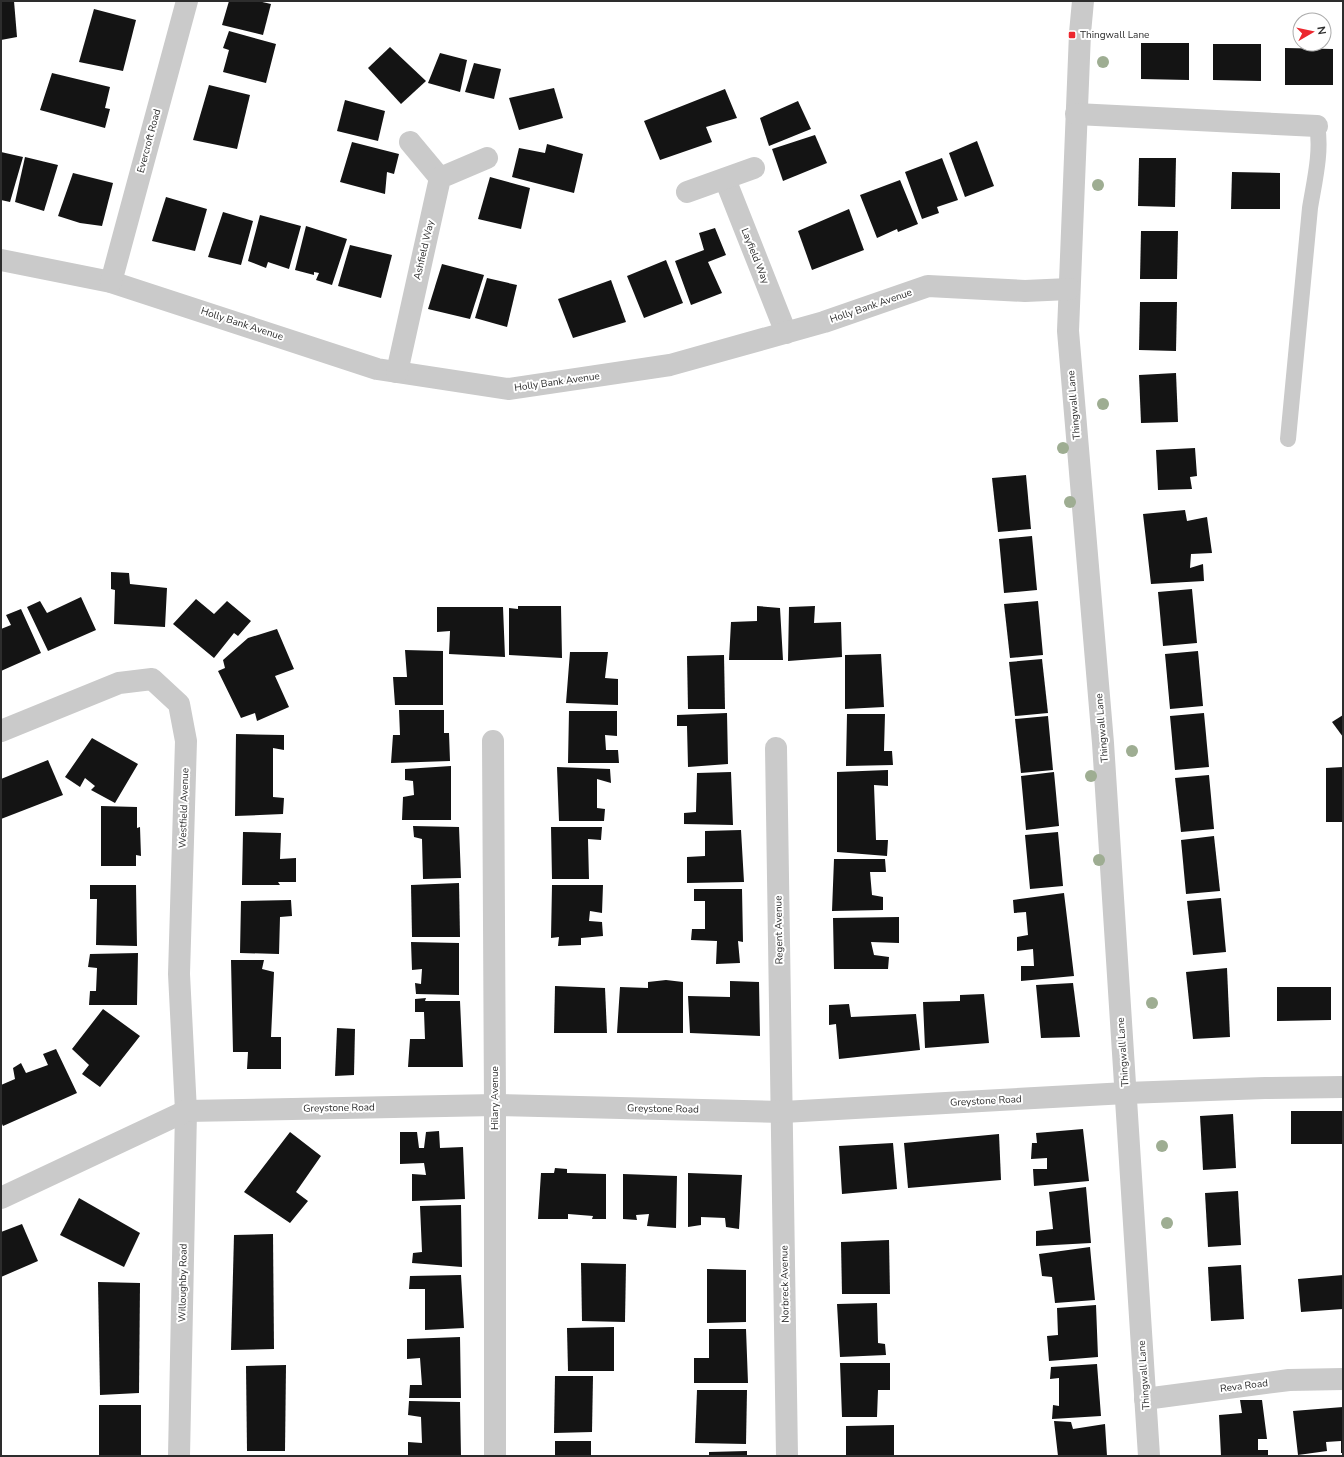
<svg xmlns="http://www.w3.org/2000/svg" width="1344" height="1457" font-family="'Nunito Sans',sans-serif">
<rect width="100%" height="100%" fill="#fff"/>
<!-- building -->
<g fill="#141414">
<polygon points="1,1 14,1 17,37 1,40"/>
<polygon points="229,1 258,1 271,4 263,35 222,25"/>
<polygon points="94,9 136,20 123,71 79,62"/>
<polygon points="229,31 276,44 266,83 223,72 229,50 223,48"/>
<polygon points="1141,43 1189,43 1189,80 1141,79"/>
<polygon points="1213,44 1261,44 1261,81 1213,80"/>
<polygon points="390,47 426,81 401,104 368,68"/>
<polygon points="1285,48 1333,49 1333,85 1285,85"/>
<polygon points="440,53 467,60 460,92 428,83"/>
<polygon points="474,63 501,69 494,99 465,92"/>
<polygon points="52,73 110,87 105,108 110,109 105,128 40,110"/>
<polygon points="209,85 250,95 237,149 193,140"/>
<polygon points="554,88 563,118 519,130 509,98"/>
<polygon points="725,89 737,118 706,127 712,142 660,160 644,121"/>
<polygon points="345,100 385,111 378,141 337,131"/>
<polygon points="798,101 811,129 769,146 760,118"/>
<polygon points="815,135 827,163 783,181 772,149"/>
<polygon points="977,141 994,186 965,197 949,153"/>
<polygon points="352,142 399,154 394,174 387,172 385,194 340,182"/>
<polygon points="547,144 583,154 574,193 512,177 519,148 545,153"/>
<polygon points="1,152 23,157 10,202 1,200"/>
<polygon points="25,157 58,165 44,211 15,202"/>
<polygon points="942,158 958,200 937,207 939,213 922,219 905,172"/>
<polygon points="1139,158 1176,158 1175,207 1138,206"/>
<polygon points="1232,172 1280,173 1280,209 1231,209"/>
<polygon points="73,173 113,183 102,226 80,223 58,216"/>
<polygon points="490,177 530,188 521,229 478,219"/>
<polygon points="900,180 918,224 898,232 897,229 877,238 860,195"/>
<polygon points="166,197 207,209 195,251 152,241"/>
<polygon points="849,209 864,250 812,270 798,231"/>
<polygon points="223,212 253,221 241,265 208,257"/>
<polygon points="260,215 301,226 289,269 268,262 266,268 248,261"/>
<polygon points="306,226 347,239 332,285 316,280 319,273 314,272 314,275 295,270"/>
<polygon points="715,228 726,255 708,262 722,293 691,305 675,261 704,250 699,233"/>
<polygon points="1141,231 1178,231 1177,279 1140,279"/>
<polygon points="350,245 392,255 381,298 338,286"/>
<polygon points="666,260 683,303 644,318 627,276"/>
<polygon points="442,264 484,275 470,319 428,309"/>
<polygon points="487,278 517,285 507,327 475,318"/>
<polygon points="611,280 626,322 573,338 558,299"/>
<polygon points="1140,302 1177,302 1176,351 1139,350"/>
<polygon points="1176,373 1178,422 1141,423 1139,375"/>
<polygon points="1195,448 1197,476 1190,477 1192,489 1158,490 1156,450"/>
<polygon points="1026,475 1031,529 998,532 992,478"/>
<polygon points="1185,510 1187,521 1207,517 1212,553 1191,554 1190,568 1203,564 1204,581 1151,584 1143,514"/>
<polygon points="1032,536 1037,590 1004,593 999,539"/>
<polygon points="111,572 129,573 130,584 167,588 165,627 114,624 115,590 111,589"/>
<polygon points="1192,589 1197,643 1163,646 1158,592"/>
<polygon points="81,597 96,630 48,651 27,607 40,601 47,613"/>
<polygon points="196,599 214,614 227,601 251,621 238,636 234,633 214,658 173,624"/>
<polygon points="1038,601 1043,655 1010,658 1004,604"/>
<polygon points="518,606 561,606 562,658 509,655 509,608 518,609"/>
<polygon points="757,606 780,608 783,660 729,660 731,622 757,621"/>
<polygon points="815,606 814,623 841,622 842,657 788,661 789,607"/>
<polygon points="437,607 503,607 505,657 449,654 450,631 437,632"/>
<polygon points="21,609 41,653 1,671 1,629 11,625 6,615"/>
<polygon points="277,629 294,669 275,676 289,707 257,721 255,713 241,718 218,671 225,668 223,660 248,638"/>
<polygon points="405,650 443,651 443,705 395,705 393,677 407,677"/>
<polygon points="1198,651 1203,706 1170,709 1165,654"/>
<polygon points="570,652 608,652 605,678 618,679 618,705 566,703"/>
<polygon points="881,654 884,707 845,709 845,655"/>
<polygon points="724,655 725,709 688,709 687,656"/>
<polygon points="1042,659 1048,713 1015,716 1009,662"/>
<polygon points="399,710 444,710 444,733 449,733 450,761 391,763 393,735 400,735"/>
<polygon points="569,711 617,711 617,736 605,735 606,750 618,750 619,763 568,763"/>
<polygon points="727,713 728,764 688,767 687,726 677,726 677,715"/>
<polygon points="1204,713 1209,767 1175,770 1170,716"/>
<polygon points="847,714 885,714 884,751 892,751 893,765 846,766"/>
<polygon points="1343,715 1343,737 1332,722"/>
<polygon points="1048,716 1053,770 1021,773 1015,719"/>
<polygon points="236,734 284,735 284,750 273,748 273,797 284,798 283,814 235,816"/>
<polygon points="92,738 138,764 115,803 91,790 95,786 85,778 80,787 65,777"/>
<polygon points="48,760 63,795 1,819 1,779"/>
<polygon points="451,766 451,820 402,820 403,797 414,795 413,781 405,780 405,769"/>
<polygon points="557,767 610,769 611,783 597,779 597,808 605,809 604,821 559,821"/>
<polygon points="1343,767 1343,822 1326,822 1326,768"/>
<polygon points="888,770 888,786 874,785 876,840 888,840 887,856 837,852 837,772"/>
<polygon points="731,772 733,825 684,824 684,813 696,812 697,773"/>
<polygon points="1054,772 1059,826 1026,830 1021,776"/>
<polygon points="1209,775 1214,829 1181,832 1175,778"/>
<polygon points="101,806 137,807 137,828 140,827 141,856 136,855 136,866 101,866"/>
<polygon points="413,826 459,827 461,878 423,879 422,839 414,837"/>
<polygon points="551,827 602,827 601,840 588,839 589,879 552,879"/>
<polygon points="741,830 744,882 687,883 687,857 705,856 705,831"/>
<polygon points="243,832 281,833 280,859 296,858 296,882 278,882 280,885 242,885"/>
<polygon points="1058,832 1063,886 1030,889 1025,835"/>
<polygon points="1214,836 1220,891 1186,894 1181,840"/>
<polygon points="834,859 885,859 886,872 870,872 872,895 883,897 883,910 832,911"/>
<polygon points="459,883 460,937 412,937 411,885"/>
<polygon points="90,885 136,885 137,946 96,945 97,899 90,899"/>
<polygon points="552,885 603,885 602,913 590,911 589,921 602,922 603,936 581,938 581,945 558,946 559,937 551,938"/>
<polygon points="694,889 742,889 743,942 738,941 740,963 716,964 717,941 691,940 692,929 705,929 705,901 694,901"/>
<polygon points="1064,893 1074,976 1021,981 1021,966 1034,966 1033,949 1017,951 1017,937 1028,935 1026,912 1014,913 1013,900"/>
<polygon points="1221,898 1226,952 1193,955 1187,901"/>
<polygon points="291,900 292,916 280,917 279,954 240,953 241,901"/>
<polygon points="899,917 899,943 871,942 874,955 889,957 888,969 834,969 833,918"/>
<polygon points="411,942 459,943 459,995 416,994 415,983 421,984 422,969 412,970"/>
<polygon points="138,953 137,1005 89,1005 90,991 96,991 97,968 88,967 90,954"/>
<polygon points="231,960 264,960 262,969 274,972 271,1037 281,1037 281,1069 247,1069 248,1052 233,1052"/>
<polygon points="1227,968 1230,1037 1193,1039 1186,972"/>
<polygon points="666,980 683,982 683,1033 617,1033 620,987 648,988 648,982"/>
<polygon points="730,981 759,982 760,1036 690,1033 688,996 730,997"/>
<polygon points="1073,983 1080,1037 1041,1038 1036,985"/>
<polygon points="555,986 605,988 607,1033 554,1033"/>
<polygon points="1277,987 1331,987 1331,1020 1277,1021"/>
<polygon points="984,994 989,1043 925,1048 923,1002 960,1001 960,995"/>
<polygon points="426,998 425,1001 460,1001 463,1067 408,1067 410,1039 425,1039 424,1012 415,1012 415,999"/>
<polygon points="849,1004 851,1017 916,1014 920,1050 839,1059 836,1024 829,1025 829,1005"/>
<polygon points="103,1009 140,1036 100,1087 82,1074 89,1065 72,1049"/>
<polygon points="337,1028 355,1029 354,1075 335,1076"/>
<polygon points="56,1049 77,1093 3,1126 1,1122 1,1085 15,1079 13,1068 21,1063 26,1073 48,1065 43,1054"/>
<rect x="1291" y="1111" width="52" height="33"/>
<polygon points="1233,1114 1236,1168 1203,1170 1200,1116"/>
<polygon points="1083,1129 1089,1181 1034,1186 1033,1169 1047,1169 1047,1158 1031,1159 1032,1143 1037,1143 1036,1133"/>
<polygon points="439,1131 440,1148 463,1147 465,1199 412,1201 412,1174 426,1175 424,1163 400,1164 400,1132 417,1132 419,1148 424,1148 426,1132"/>
<polygon points="290,1132 321,1156 296,1192 308,1201 290,1223 244,1192"/>
<polygon points="999,1134 1001,1180 908,1188 904,1143"/>
<polygon points="893,1143 897,1189 842,1194 839,1146"/>
<polygon points="555,1168 567,1169 567,1173 606,1174 606,1219 592,1219 593,1216 568,1214 568,1219 538,1219 541,1173 554,1173"/>
<polygon points="688,1173 742,1175 739,1229 726,1227 725,1218 701,1217 701,1225 688,1227"/>
<polygon points="623,1174 677,1176 676,1228 647,1226 649,1214 636,1215 637,1220 623,1219"/>
<polygon points="1086,1187 1091,1243 1036,1246 1036,1231 1053,1229 1049,1192"/>
<polygon points="1238,1191 1241,1245 1208,1247 1205,1193"/>
<polygon points="79,1198 140,1233 124,1267 60,1235"/>
<polygon points="461,1205 462,1267 412,1263 413,1253 422,1252 420,1206"/>
<polygon points="22,1224 38,1261 1,1277 1,1232"/>
<polygon points="273,1234 274,1349 231,1350 234,1235"/>
<polygon points="889,1240 890,1294 842,1294 841,1242"/>
<polygon points="1090,1247 1095,1300 1055,1303 1052,1277 1042,1276 1039,1254"/>
<polygon points="581,1263 626,1264 625,1322 582,1321"/>
<polygon points="1241,1265 1244,1319 1211,1321 1208,1267"/>
<polygon points="707,1269 746,1270 746,1322 707,1323"/>
<polygon points="461,1275 464,1328 425,1330 425,1289 409,1289 410,1276"/>
<polygon points="1343,1275 1343,1309 1301,1312 1298,1279"/>
<polygon points="98,1282 140,1283 139,1393 100,1395"/>
<polygon points="877,1303 878,1343 885,1344 886,1355 840,1357 837,1304"/>
<polygon points="1096,1305 1098,1357 1049,1361 1047,1336 1058,1335 1057,1308"/>
<polygon points="614,1327 614,1371 568,1371 567,1328"/>
<polygon points="709,1329 746,1329 748,1383 694,1383 694,1358 709,1358"/>
<polygon points="460,1337 461,1398 409,1398 410,1385 422,1385 420,1358 407,1359 407,1339"/>
<polygon points="840,1363 890,1363 890,1390 878,1390 877,1417 842,1417"/>
<polygon points="1097,1364 1101,1416 1052,1419 1053,1405 1059,1406 1059,1378 1050,1379 1051,1367"/>
<polygon points="286,1365 285,1451 247,1451 246,1366"/>
<polygon points="555,1376 593,1376 592,1432 554,1433"/>
<polygon points="697,1390 747,1390 746,1444 695,1443"/>
<polygon points="1240,1400 1262,1400 1267,1439 1258,1439 1258,1450 1268,1450 1268,1456 1221,1456 1219,1415 1242,1413"/>
<polygon points="409,1401 460,1402 461,1456 408,1456 408,1442 422,1443 421,1417 408,1415"/>
<rect x="99" y="1405" width="42" height="51"/>
<polygon points="1343,1407 1343,1453 1341,1453 1341,1441 1326,1442 1327,1451 1298,1455 1293,1411"/>
<polygon points="1054,1421 1071,1422 1073,1429 1105,1424 1107,1456 1071,1456 1071,1455 1058,1456"/>
<polygon points="894,1425 894,1456 846,1456 846,1426"/>
<rect x="555" y="1441" width="36" height="15"/>
<polygon points="747,1451 747,1456 709,1456 709,1452"/>
</g>
<g fill="none" stroke-linecap="round" stroke-linejoin="round">
<!-- service -->
<path stroke="#cacaca" stroke-width="16" d="M1288 439 1310 208C1314 183 1322 151 1317 126"/>
<!-- minor -->
<g stroke="#cacaca" stroke-width="22">
<polyline points="1083,1 1080,33 1068,331 1103,743 1149,1456"/>
<polyline points="1076,114 1317,126"/>
<polyline points="410,142 440,178"/>
<polyline points="725,179 786,333"/>
<polyline points="687,192 754,168"/>
<polyline points="1,260 111,282 377,369 508,389 670,365 824,322 928,286 1025,291 1069,289"/>
<polyline points="111,282 187,1"/>
<polyline points="397,372 440,178 487,158"/>
<polyline points="1,731 119,683 152,679 179,704 186,741 179,974 186,1111 179,1456"/>
<polyline points="493,741 495,1105 495,1456"/>
<polyline points="776,748 787,1456"/>
<polyline points="1,1198 186,1111 495,1105 783,1112 1126,1093 1265,1088 1343,1087"/>
<polyline points="1145,1399 1289,1380 1343,1379"/>
</g>
</g>
<!-- trees -->
<g fill="#9ead92">
<circle cx="1103" cy="62" r="6"/>
<circle cx="1098" cy="185" r="6"/>
<circle cx="1103" cy="404" r="6"/>
<circle cx="1063" cy="448" r="6"/>
<circle cx="1070" cy="502" r="6"/>
<circle cx="1132" cy="751" r="6"/>
<circle cx="1091" cy="776" r="6"/>
<circle cx="1099" cy="860" r="6"/>
<circle cx="1152" cy="1003" r="6"/>
<circle cx="1162" cy="1146" r="6"/>
<circle cx="1167" cy="1223" r="6"/>
</g>
<!-- markers -->
<rect fill="#ec272e" stroke="#fff" stroke-width="1.5" x="1068" y="31" width="8" height="8" rx="2"/>
<g text-anchor="middle" dominant-baseline="central" stroke-width="4" stroke-linejoin="round" paint-order="stroke">
<!-- poi labels -->
<g font-size="10" fill="#2d2d2d" stroke="#fff" text-anchor="start">
<text x="1080" y="35">Thingwall Lane</text>
</g>
<!-- street labels -->
<g font-size="10" fill="#2d2d2d" stroke="#fff">
<text transform="translate(149 141) rotate(-75)">Evercroft Road</text>
<text transform="translate(424 250) rotate(-77)">Ashfield Way</text>
<text transform="translate(755 256) rotate(68)">Layfield Way</text>
<text transform="translate(871 306) rotate(-19)">Holly Bank Avenue</text>
<text transform="translate(242 324) rotate(18)">Holly Bank Avenue</text>
<text transform="translate(557 382) rotate(-8)">Holly Bank Avenue</text>
<text transform="translate(1074 405) rotate(-95)">Thingwall Lane</text>
<text transform="translate(1102 728) rotate(-95)">Thingwall Lane</text>
<text transform="translate(184 808) rotate(-88)">Westfield Avenue</text>
<text transform="translate(779 930) rotate(-91)">Regent Avenue</text>
<text transform="translate(1123 1052) rotate(-94)">Thingwall Lane</text>
<text transform="translate(495 1098) rotate(-90)">Hilary Avenue</text>
<text transform="translate(986 1101) rotate(-3)">Greystone Road</text>
<text transform="translate(339 1108) rotate(-1)">Greystone Road</text>
<text transform="translate(663 1109) rotate(1)">Greystone Road</text>
<text transform="translate(183 1283) rotate(-89)">Willoughby Road</text>
<text transform="translate(785 1284) rotate(-91)">Norbreck Avenue</text>
<text transform="translate(1144 1375) rotate(-94)">Thingwall Lane</text>
<text transform="translate(1244 1386) rotate(-7)">Reva Road</text>
</g>
</g>
<!-- border -->
<rect width="1344" height="1457" fill="none" stroke="#2d2d2d" stroke-width="4"/>
<!-- north arrow -->
<g transform="translate(1312 32) rotate(81)"><circle r="19" fill="#ffffff" stroke="#ababab"/>
<path d="M0-3L7 15L0 10L-7 15Z" fill="#ec272e"/>
<text y="-6" font-size="11" font-weight="bold" text-anchor="middle" fill="#2d2d2d">N</text>
</g>
</svg>
